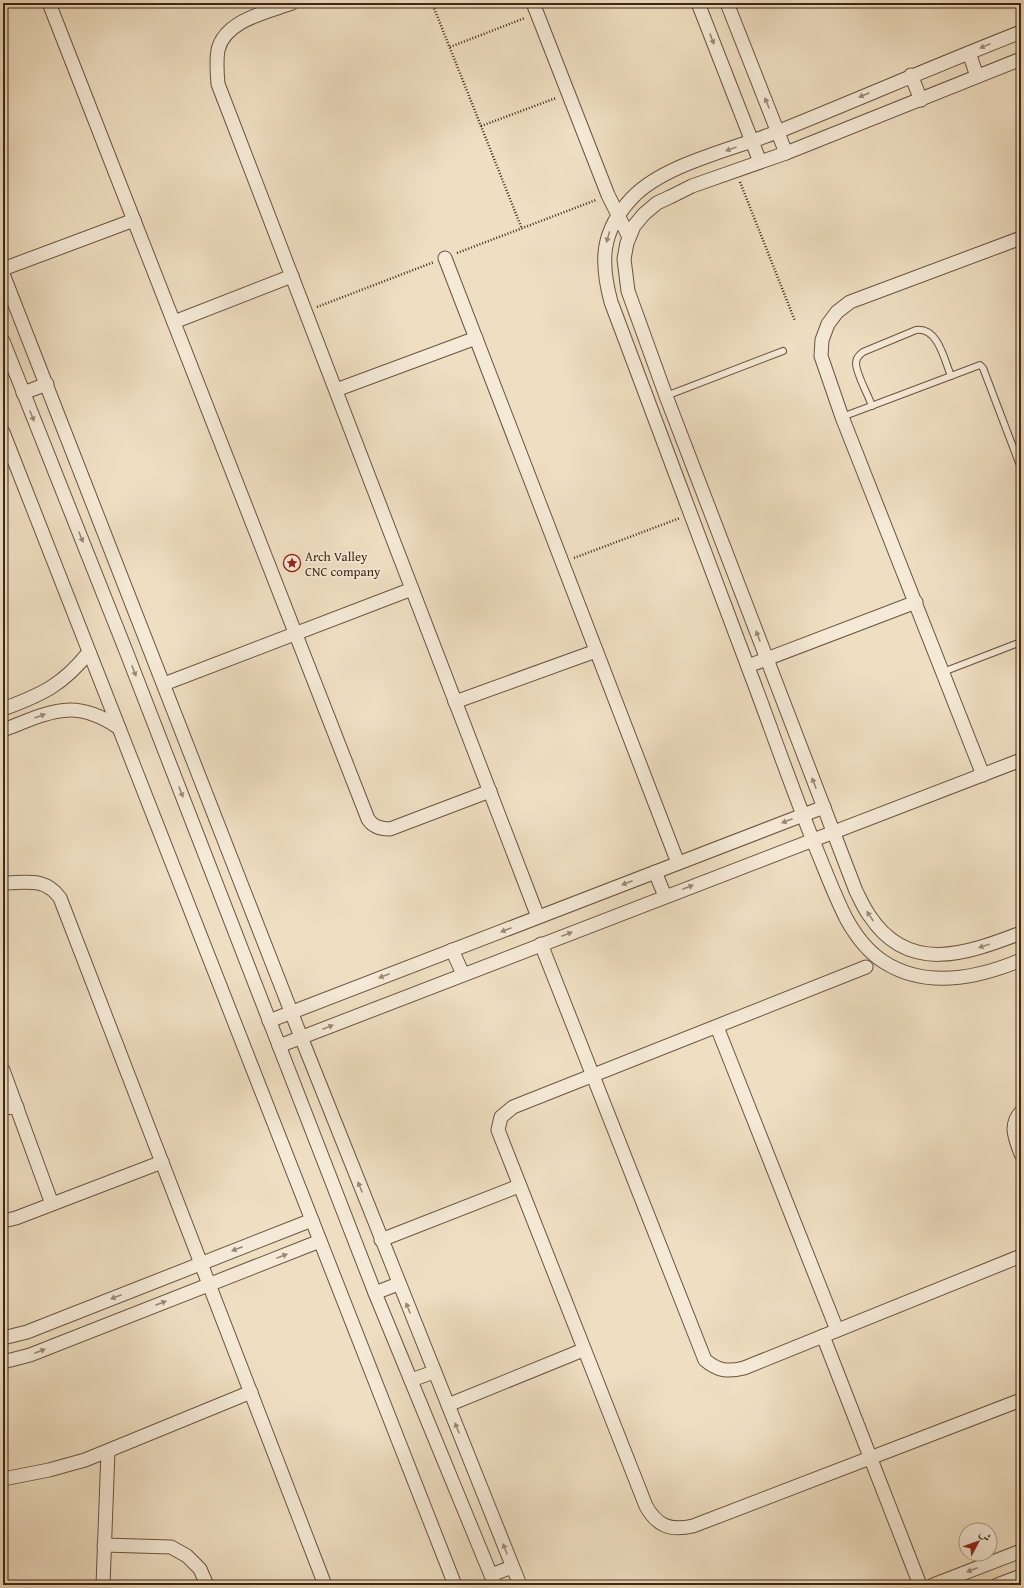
<svg xmlns="http://www.w3.org/2000/svg" width="1024" height="1588" font-family="'Gentium Book Plus',Amiri,serif">
<rect width="100%" height="100%" fill="#efdfc2"/>
<filter id="stains"><feTurbulence type="fractalNoise" baseFrequency=".005" numOctaves="4"/><feColorMatrix values="0 0 0 0 .2 0 0 0 0 .09 0 0 0 0 .02 0 0 0 .5 -.17"/></filter>
<radialGradient id="worn" r=".72"><stop offset=".6" stop-color="#630" stop-opacity="0"/><stop offset="1" stop-color="#630" stop-opacity=".3"/></radialGradient>
<g fill="none" stroke-linecap="round" stroke-linejoin="round">
<!-- lane casing -->
<g stroke="#6a5440" stroke-width="8">
<g id="lane">
<polyline points="666,396 783,351"/>
<path d="M872 406C868 394 856 374 856 363 856 358 859 355 863 352L916 330C938 327 944 359 951 376"/>
<polyline points="842,417 980,365 983,368 1021,468"/>
<polyline points="943,672 1021,642"/>
</g>
</g>
<!-- street casing -->
<g stroke="#6a5440" stroke-width="15">
<g id="street">
<path d="M49 3 368 819C373 827 381 829 390 829L490 791"/>
<path d="M292 3C268 12 225 20 218 50 216 61 217 72 218 84L538 917"/>
<polyline points="533,3 608,195 629,237"/>
<polyline points="698,3 760,162"/>
<polyline points="727,3 786,153"/>
<path d="M1021 32C939 64 859 99 777 132 734 149 664 164 632 198 601 231 600 261 611 302 658 429 707 556 754 683 775 739 795 797 818 853 827 875 836 899 847 920 856 936 868 952 884 962 926 989 978 978 1021 960"/>
<polyline points="969,53 977,76"/>
<path d="M1021 59 786 153 692 186 670 197 657 203 644 214 634 226 627 243 624 259 628 291 666 396 856 891C860 899 864 908 869 915 908 975 966 954 1021 933"/>
<polyline points="911,75 921,100"/>
<polyline points="445,258 678,863"/>
<polyline points="3,269 134,220"/>
<polyline points="3,274 301,1037 520,1585"/>
<polyline points="174,322 292,276"/>
<polyline points="3,341 126,651 375,1293 495,1585"/>
<polyline points="336,390 476,338"/>
<polyline points="23,393 47,384"/>
<polyline points="3,432 455,1585"/>
<polyline points="748,666 916,602"/>
<polyline points="164,684 412,589"/>
<polyline points="455,702 596,651"/>
<path d="M3 709C41 695 63 685 89 652"/>
<path d="M3 730C50 712 74 697 119 728"/>
<polyline points="983,775 842,417 821,356 822,340 828,324 837,312 850,302 1021,238"/>
<polyline points="655,872 665,896"/>
<path d="M3 883C26 883 45 877 60 898L325 1585"/>
<path d="M541 944 705 1360C718 1371 728 1372 744 1368L1021 1256"/>
<polyline points="452,950 463,974"/>
<path d="M866 967 513 1107 501 1117 498 1130 646 1506C657 1526 670 1531 693 1526L1021 1400"/>
<polyline points="269,1021 824,807"/>
<polyline points="717,1027 837,1330"/>
<polyline points="279,1046 1021,760"/>
<polyline points="3,1070 52,1204"/>
<polyline points="3,1108 17,1107"/>
<path d="M1021 1112C1009 1125 1015 1138 1021 1154"/>
<polyline points="3,1221 16,1218 162,1162"/>
<polyline points="381,1240 519,1186"/>
<polyline points="375,1293 398,1284"/>
<polyline points="823,1336 920,1585"/>
<polyline points="3,1338 27,1332 312,1220"/>
<polyline points="3,1362 30,1355 320,1241"/>
<polyline points="411,1380 434,1372"/>
<polyline points="448,1405 583,1350"/>
<polyline points="3,1479 49,1470 85,1460 251,1392"/>
<polyline points="104,1545 171,1547 187,1556 200,1569 207,1585"/>
<polyline points="491,1575 512,1567"/>
<polyline points="103,1585 108,1451"/>
<polyline points="933,1585 1021,1551"/>
<polyline points="997,1585 1021,1576"/>
</g>
</g>
<!-- path -->
<g stroke="#3e2615" stroke-width="2.5" stroke-dasharray="1 2" stroke-linecap="butt">
<polyline points="432,3 522,229"/>
<polyline points="450,47 525,18"/>
<polyline points="481,126 556,98"/>
<polyline points="740,182 795,321"/>
<polyline points="457,253 596,200"/>
<polyline points="317,307 434,262"/>
<polyline points="574,558 680,518"/>
</g>
<!-- lane -->
<use href="#lane" stroke="#f5ead7" stroke-width="6"/>
<!-- street -->
<use href="#street" stroke="#f5ead7" stroke-width="13"/>
</g>
<!-- one-way arrows -->
<defs><path id="oneway-solid" d="M-6-.8H1V-3.2L6.5 0L1 3.2V.8H-6Z"/></defs>
<g fill="#9a8876">
<use href="#oneway-solid" transform="translate(712 39) rotate(69)"/>
<use href="#oneway-solid" transform="translate(985 46) rotate(158)"/>
<use href="#oneway-solid" transform="translate(864 95) rotate(157)"/>
<use href="#oneway-solid" transform="translate(767 103) rotate(-112)"/>
<use href="#oneway-solid" transform="translate(731 149) rotate(160)"/>
<use href="#oneway-solid" transform="translate(608 237) rotate(106)"/>
<use href="#oneway-solid" transform="translate(32 416) rotate(68)"/>
<use href="#oneway-solid" transform="translate(81 537) rotate(68)"/>
<use href="#oneway-solid" transform="translate(758 636) rotate(-111)"/>
<use href="#oneway-solid" transform="translate(134 671) rotate(69)"/>
<use href="#oneway-solid" transform="translate(40 716) rotate(-20)"/>
<use href="#oneway-solid" transform="translate(814 783) rotate(-111)"/>
<use href="#oneway-solid" transform="translate(181 792) rotate(69)"/>
<use href="#oneway-solid" transform="translate(787 821) rotate(159)"/>
<use href="#oneway-solid" transform="translate(627 883) rotate(159)"/>
<use href="#oneway-solid" transform="translate(688 887) rotate(-21)"/>
<use href="#oneway-solid" transform="translate(870 916) rotate(-124)"/>
<use href="#oneway-solid" transform="translate(506 930) rotate(159)"/>
<use href="#oneway-solid" transform="translate(567 934) rotate(-21)"/>
<use href="#oneway-solid" transform="translate(984 946) rotate(162)"/>
<use href="#oneway-solid" transform="translate(384 976) rotate(159)"/>
<use href="#oneway-solid" transform="translate(328 1027) rotate(-21)"/>
<use href="#oneway-solid" transform="translate(360 1187) rotate(-112)"/>
<use href="#oneway-solid" transform="translate(237 1249) rotate(159)"/>
<use href="#oneway-solid" transform="translate(282 1256) rotate(-21)"/>
<use href="#oneway-solid" transform="translate(116 1297) rotate(159)"/>
<use href="#oneway-solid" transform="translate(161 1303) rotate(-21)"/>
<use href="#oneway-solid" transform="translate(408 1308) rotate(-112)"/>
<use href="#oneway-solid" transform="translate(40 1351) rotate(-21)"/>
<use href="#oneway-solid" transform="translate(457 1428) rotate(-112)"/>
<use href="#oneway-solid" transform="translate(505 1549) rotate(-112)"/>
<use href="#oneway-solid" transform="translate(972 1570) rotate(159)"/>
</g>
<!-- icons -->
<defs>
<g id="sight-ring" transform="scale(0.9)"><circle r="9.5" fill="#f5ead7" stroke="#8f2418" stroke-width="1.5"/><path d="M0-6L1.8-2.2L6-1.7L2.9 1.2L3.7 5.4L0 3.3L-3.7 5.4L-2.9 1.2L-6-1.7L-1.8-2.2Z" fill="#8f2418"/></g>
</defs>
<g fill-rule="evenodd">
<use href="#sight-ring" x="292" y="563"/>
</g>
<g text-anchor="middle" dominant-baseline="central" stroke-width="3.5" stroke-linejoin="round" paint-order="stroke">
<!-- poi labels -->
<g font-size="13" fill="#3e2615" stroke="#f5ead7" text-anchor="start">
<text x="305" y="556">Arch Valley<tspan x="305" dy="15">CNC company</tspan></text>
</g>
</g>
<!-- margin -->
<rect width="1024" height="1588" fill="none" stroke="#efdfc2" stroke-width="16"/>
<rect x="4" y="4" width="1016" height="1580" fill="none" stroke="#3e2615" stroke-width="2"/>
<rect x="8" y="8" width="1008" height="1572" fill="none" stroke="#3e2615"/>
<!-- north arrow -->
<g transform="translate(978 1542) rotate(49)"><circle r="19" fill="#f5ead7" stroke="#ac9c89"/>
<path d="M0-3L7 15L0 10L-7 15Z" fill="#8f2418"/>
<text y="-6" font-size="11" font-weight="bold" text-anchor="middle" fill="#3e2615">ش</text>
</g>
<rect width="100%" height="100%" filter="url(#stains)"/>
<rect width="100%" height="100%" fill="url(#worn)"/>
</svg>
